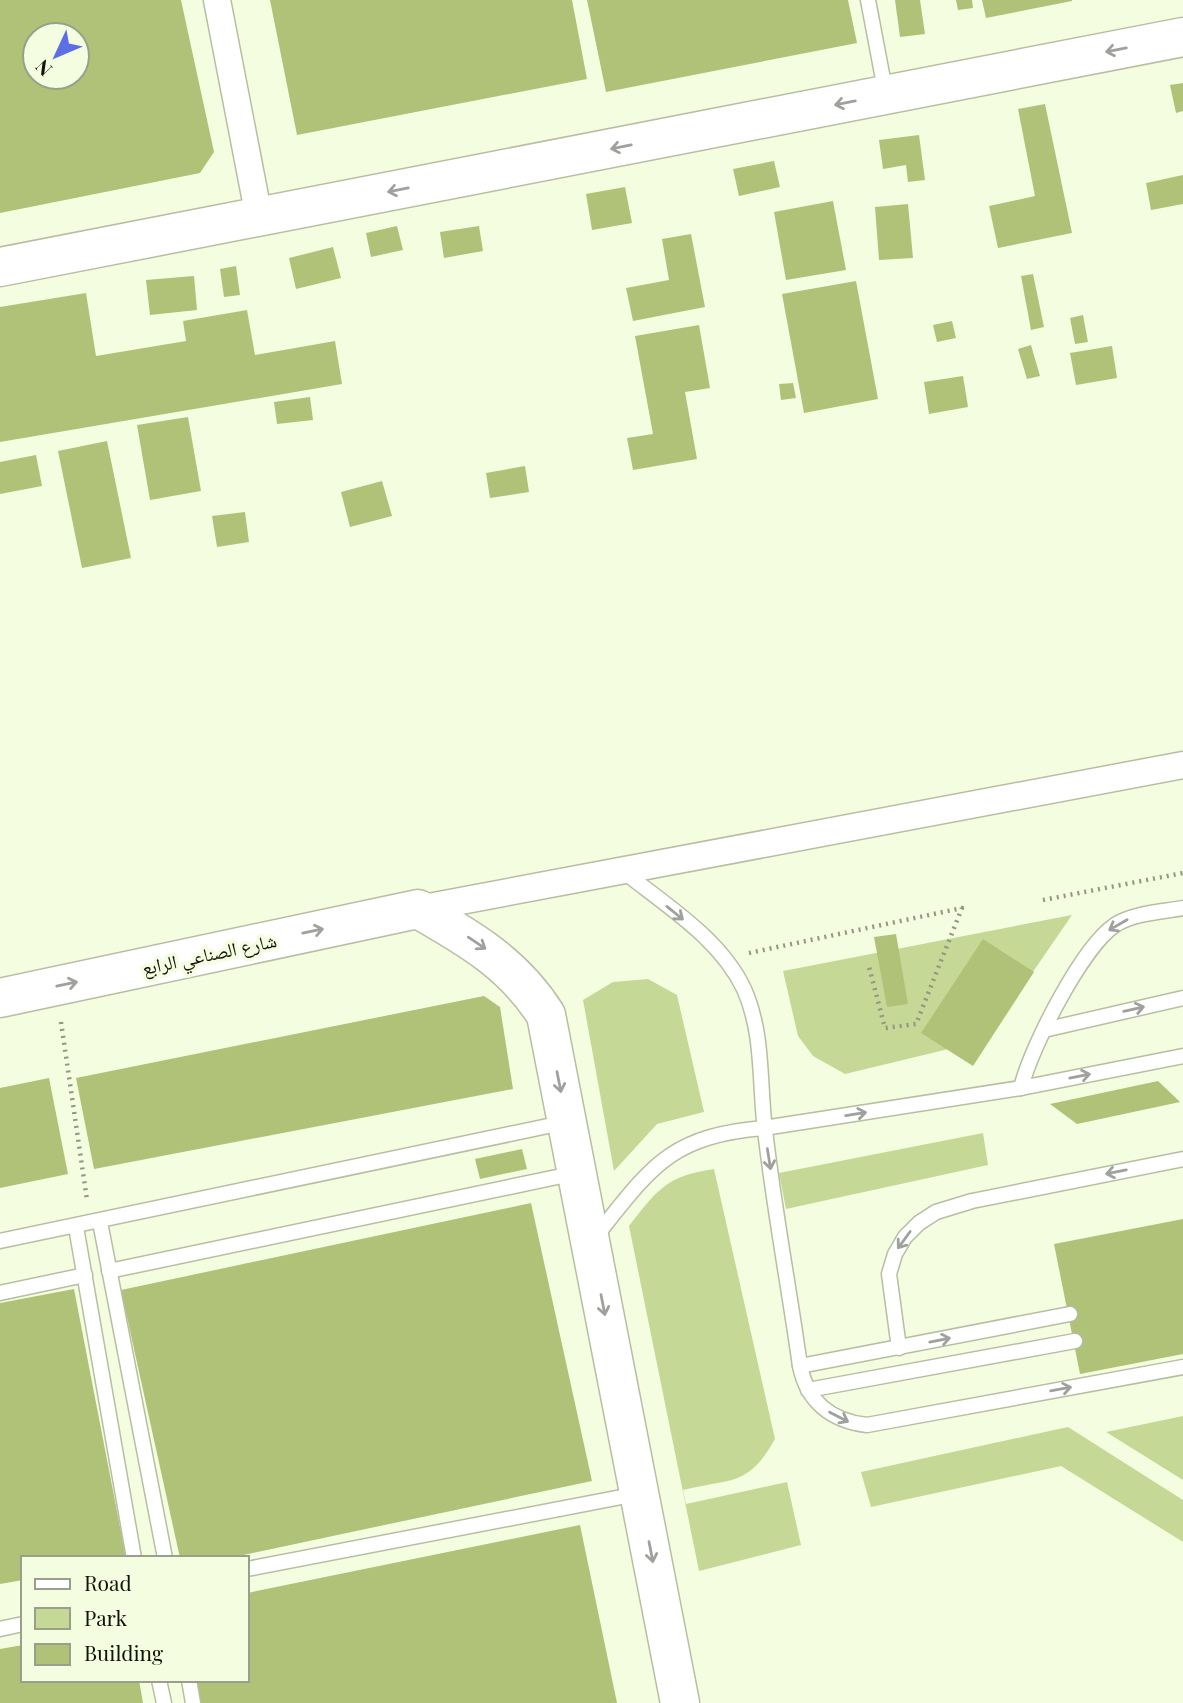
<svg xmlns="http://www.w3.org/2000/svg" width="1183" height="1703" font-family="'Playfair Display','Noto Naskh Arabic',serif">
<rect width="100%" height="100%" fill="#f5fde0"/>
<!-- green -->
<g fill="#c6d896">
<polygon points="1072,915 986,1040 845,1074 813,1056 798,1036 783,971"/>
<polygon points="648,979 677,995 704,1112 657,1124 614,1171 583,1000 613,982"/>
<polygon points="983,1133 988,1165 786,1209 779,1173"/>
<path d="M714 1169 775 1439C748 1487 733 1478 683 1490L686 1504 787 1482 801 1545 699 1571 629 1226C657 1190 666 1176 714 1169Z"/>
<polygon points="1183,1416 1183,1480 1106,1432"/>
<polygon points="1068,1427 1183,1500 1183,1542 1061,1466 871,1507 861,1472"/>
</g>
<!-- building -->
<g fill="#afc277" fill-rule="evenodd">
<path d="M0 0H181L214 152 200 173 0 213ZM35 35H77V77H35Z"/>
<polygon points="270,0 572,0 587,79 297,135"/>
<polygon points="587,0 848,0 857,43 606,92"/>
<polygon points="895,0 920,0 925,34 900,37"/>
<polygon points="956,0 972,0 973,8 958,10"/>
<polygon points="982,0 1072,0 1072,1 986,18"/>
<polygon points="1183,83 1183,111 1176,113 1170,85"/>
<polygon points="1045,104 1072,233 998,248 989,206 1035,196 1018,109"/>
<polygon points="919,135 925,180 908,182 906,165 883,169 879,140"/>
<polygon points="774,161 780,187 739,196 733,169"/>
<polygon points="1183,175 1183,204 1151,210 1146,183"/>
<polygon points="625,187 632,223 592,230 586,194"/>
<polygon points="833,201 846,270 786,280 774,212"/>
<polygon points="908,204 913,258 879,260 875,207"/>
<polygon points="397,226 403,250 371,257 366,233"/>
<polygon points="479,226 483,251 444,258 440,232"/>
<polygon points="691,234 705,307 633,321 626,288 669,280 662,239"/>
<polygon points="333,247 341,278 296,289 289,258"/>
<polygon points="236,266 240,295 224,297 220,269"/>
<polygon points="1033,274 1044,327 1031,330 1021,276"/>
<polygon points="194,276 197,310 150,315 146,280"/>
<polygon points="856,281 878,399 804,413 782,294"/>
<polygon points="86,293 96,356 186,341 183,321 247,310 255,355 335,341 342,384 0,442 0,307"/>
<polygon points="1083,315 1088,342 1075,344 1070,318"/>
<polygon points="952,321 956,338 937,342 933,325"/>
<polygon points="699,325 710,388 685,392 697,459 633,470 627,438 653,434 635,336"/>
<polygon points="1031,345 1040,376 1027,379 1018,349"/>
<polygon points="1112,346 1117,378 1076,385 1070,353"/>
<polygon points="963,376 968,407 929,414 924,382"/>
<polygon points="793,383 796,398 781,400 779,384"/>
<polygon points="310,397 313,420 277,424 274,402"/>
<polygon points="188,417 201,491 150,500 137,425"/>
<polygon points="107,441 131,558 82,568 58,451"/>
<polygon points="36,455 42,486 0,494 0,462"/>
<polygon points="525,466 529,492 490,498 486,473"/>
<polygon points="382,481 392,516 350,527 341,492"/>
<polygon points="245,512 249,542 217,547 212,516"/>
<polygon points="896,934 908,1004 887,1007 874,937"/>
<polygon points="983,939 1034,972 973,1066 921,1033"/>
<polygon points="484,996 500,1007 513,1089 94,1169 76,1078"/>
<polygon points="49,1078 68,1174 0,1188 0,1088"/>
<polygon points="1158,1081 1180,1102 1077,1124 1050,1104"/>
<polygon points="522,1149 527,1169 480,1179 475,1159"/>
<polygon points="531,1203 592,1481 229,1558 180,1558 121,1290"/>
<polygon points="1183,1219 1183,1354 1080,1374 1054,1244"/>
<polygon points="74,1289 126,1558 23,1558 23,1580 0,1584 0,1303"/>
<polygon points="580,1525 617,1703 199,1703 194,1680 247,1680 247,1593"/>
<polygon points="23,1645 23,1680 139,1680 143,1703 0,1703 0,1649"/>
</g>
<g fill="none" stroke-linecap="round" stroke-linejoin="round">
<!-- service casing -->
<g stroke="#b6bea3" stroke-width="17">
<g id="service">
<polyline points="868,0 886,95"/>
<path d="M623 871C665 905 720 938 744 989 764 1034 759 1082 765 1130 774 1209 789 1287 800 1366 807 1402 832 1421 867 1425L1183 1367"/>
<polyline points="1044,1030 1183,998"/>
<path d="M1021 1088C1030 1049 1082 947 1115 925 1134 913 1161 912 1183 908"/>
<polyline points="100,1222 165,1558"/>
<polyline points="76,1227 134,1558"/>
<path d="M596 1236C652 1166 670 1136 764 1128L1021 1088 1183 1056"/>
<polyline points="0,1241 567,1122"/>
<polyline points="109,1271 576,1173"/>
<polyline points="0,1293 85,1275"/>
<polyline points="899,1348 889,1274 895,1254 905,1237 919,1223 936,1212 972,1201 1183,1159"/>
<polyline points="800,1366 1070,1314"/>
<polyline points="808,1390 1075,1341"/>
<polyline points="247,1569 637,1494"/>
<polyline points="0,1629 23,1624"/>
<polyline points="159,1680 164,1703"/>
<polyline points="189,1680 193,1703"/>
</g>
</g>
<!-- minor casing -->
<g stroke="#b6bea3" stroke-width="29">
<g id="minor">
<polyline points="217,0 259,217"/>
<polyline points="418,909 1183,765"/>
</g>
</g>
<!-- secondary casing -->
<g stroke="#b6bea3" stroke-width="41">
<g id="secondary">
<polyline points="0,267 1183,37"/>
<path d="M0 998 418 909C469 938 514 964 546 1015L680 1703"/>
</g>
</g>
<!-- path -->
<g stroke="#919782" stroke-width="4.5" stroke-dasharray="2 5" stroke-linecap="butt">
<polyline points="1043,900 1183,873"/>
<polyline points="749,953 962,908 916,1024 885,1028 868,963"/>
<polyline points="61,1022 87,1200"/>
</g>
<!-- service -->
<use href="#service" stroke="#fff" stroke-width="14"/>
<!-- minor -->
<use href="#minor" stroke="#fff" stroke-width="26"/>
<!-- secondary -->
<use href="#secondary" stroke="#fff" stroke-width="38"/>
</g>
<!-- one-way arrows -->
<defs><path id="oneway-shaft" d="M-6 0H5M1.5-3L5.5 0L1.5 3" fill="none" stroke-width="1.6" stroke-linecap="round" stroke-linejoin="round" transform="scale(1.75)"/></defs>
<g stroke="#9fa19d">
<use href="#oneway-shaft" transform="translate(1116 50) rotate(169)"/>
<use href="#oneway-shaft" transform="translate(845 103) rotate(169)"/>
<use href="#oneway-shaft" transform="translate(621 147) rotate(169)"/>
<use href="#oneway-shaft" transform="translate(398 190) rotate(169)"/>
<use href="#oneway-shaft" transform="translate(675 913) rotate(39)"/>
<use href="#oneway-shaft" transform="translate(1118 925) rotate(150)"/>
<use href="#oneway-shaft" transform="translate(313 931) rotate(-12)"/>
<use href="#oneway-shaft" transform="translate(477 943) rotate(34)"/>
<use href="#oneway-shaft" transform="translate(67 984) rotate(-12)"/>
<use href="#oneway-shaft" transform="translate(1134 1009) rotate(-13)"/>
<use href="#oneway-shaft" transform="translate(1080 1076) rotate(-11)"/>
<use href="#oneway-shaft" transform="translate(559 1082) rotate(79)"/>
<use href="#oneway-shaft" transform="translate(856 1114) rotate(-9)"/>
<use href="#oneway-shaft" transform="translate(769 1159) rotate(81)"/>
<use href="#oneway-shaft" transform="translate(1116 1172) rotate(169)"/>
<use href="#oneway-shaft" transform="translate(904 1240) rotate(126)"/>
<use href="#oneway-shaft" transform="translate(603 1305) rotate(79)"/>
<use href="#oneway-shaft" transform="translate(940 1340) rotate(-11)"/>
<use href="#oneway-shaft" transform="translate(1061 1389) rotate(-10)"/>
<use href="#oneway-shaft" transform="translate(839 1417) rotate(27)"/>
<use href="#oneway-shaft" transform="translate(651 1552) rotate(79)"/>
</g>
<g text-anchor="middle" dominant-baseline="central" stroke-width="7" stroke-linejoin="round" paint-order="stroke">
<!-- street labels -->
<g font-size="19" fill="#101309" stroke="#f5fde0">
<text transform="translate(209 953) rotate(-12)">شارع الصناعي الرابع</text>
</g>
</g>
<!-- legend -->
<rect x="21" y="1556" width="228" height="126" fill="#f5fde0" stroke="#999f8a" stroke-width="2"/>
<rect x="35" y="1579" width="35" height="10" fill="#ffffff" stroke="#999f8a" stroke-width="2"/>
<text x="84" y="1591" font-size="21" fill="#101309">Road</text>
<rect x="35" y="1608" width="35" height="21" fill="#c6d896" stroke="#999f8a" stroke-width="2"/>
<text x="84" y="1626" font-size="21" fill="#101309">Park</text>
<rect x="35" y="1644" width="35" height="21" fill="#afc277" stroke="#999f8a" stroke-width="2"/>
<text x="84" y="1661" font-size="21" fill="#101309">Building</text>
<!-- north arrow -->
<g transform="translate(56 56) rotate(226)"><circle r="33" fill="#f5fde0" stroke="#999f8a" stroke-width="2"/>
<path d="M0-5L12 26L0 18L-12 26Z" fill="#5d6fe7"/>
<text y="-10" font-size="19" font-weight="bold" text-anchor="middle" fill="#101309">N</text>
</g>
</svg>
